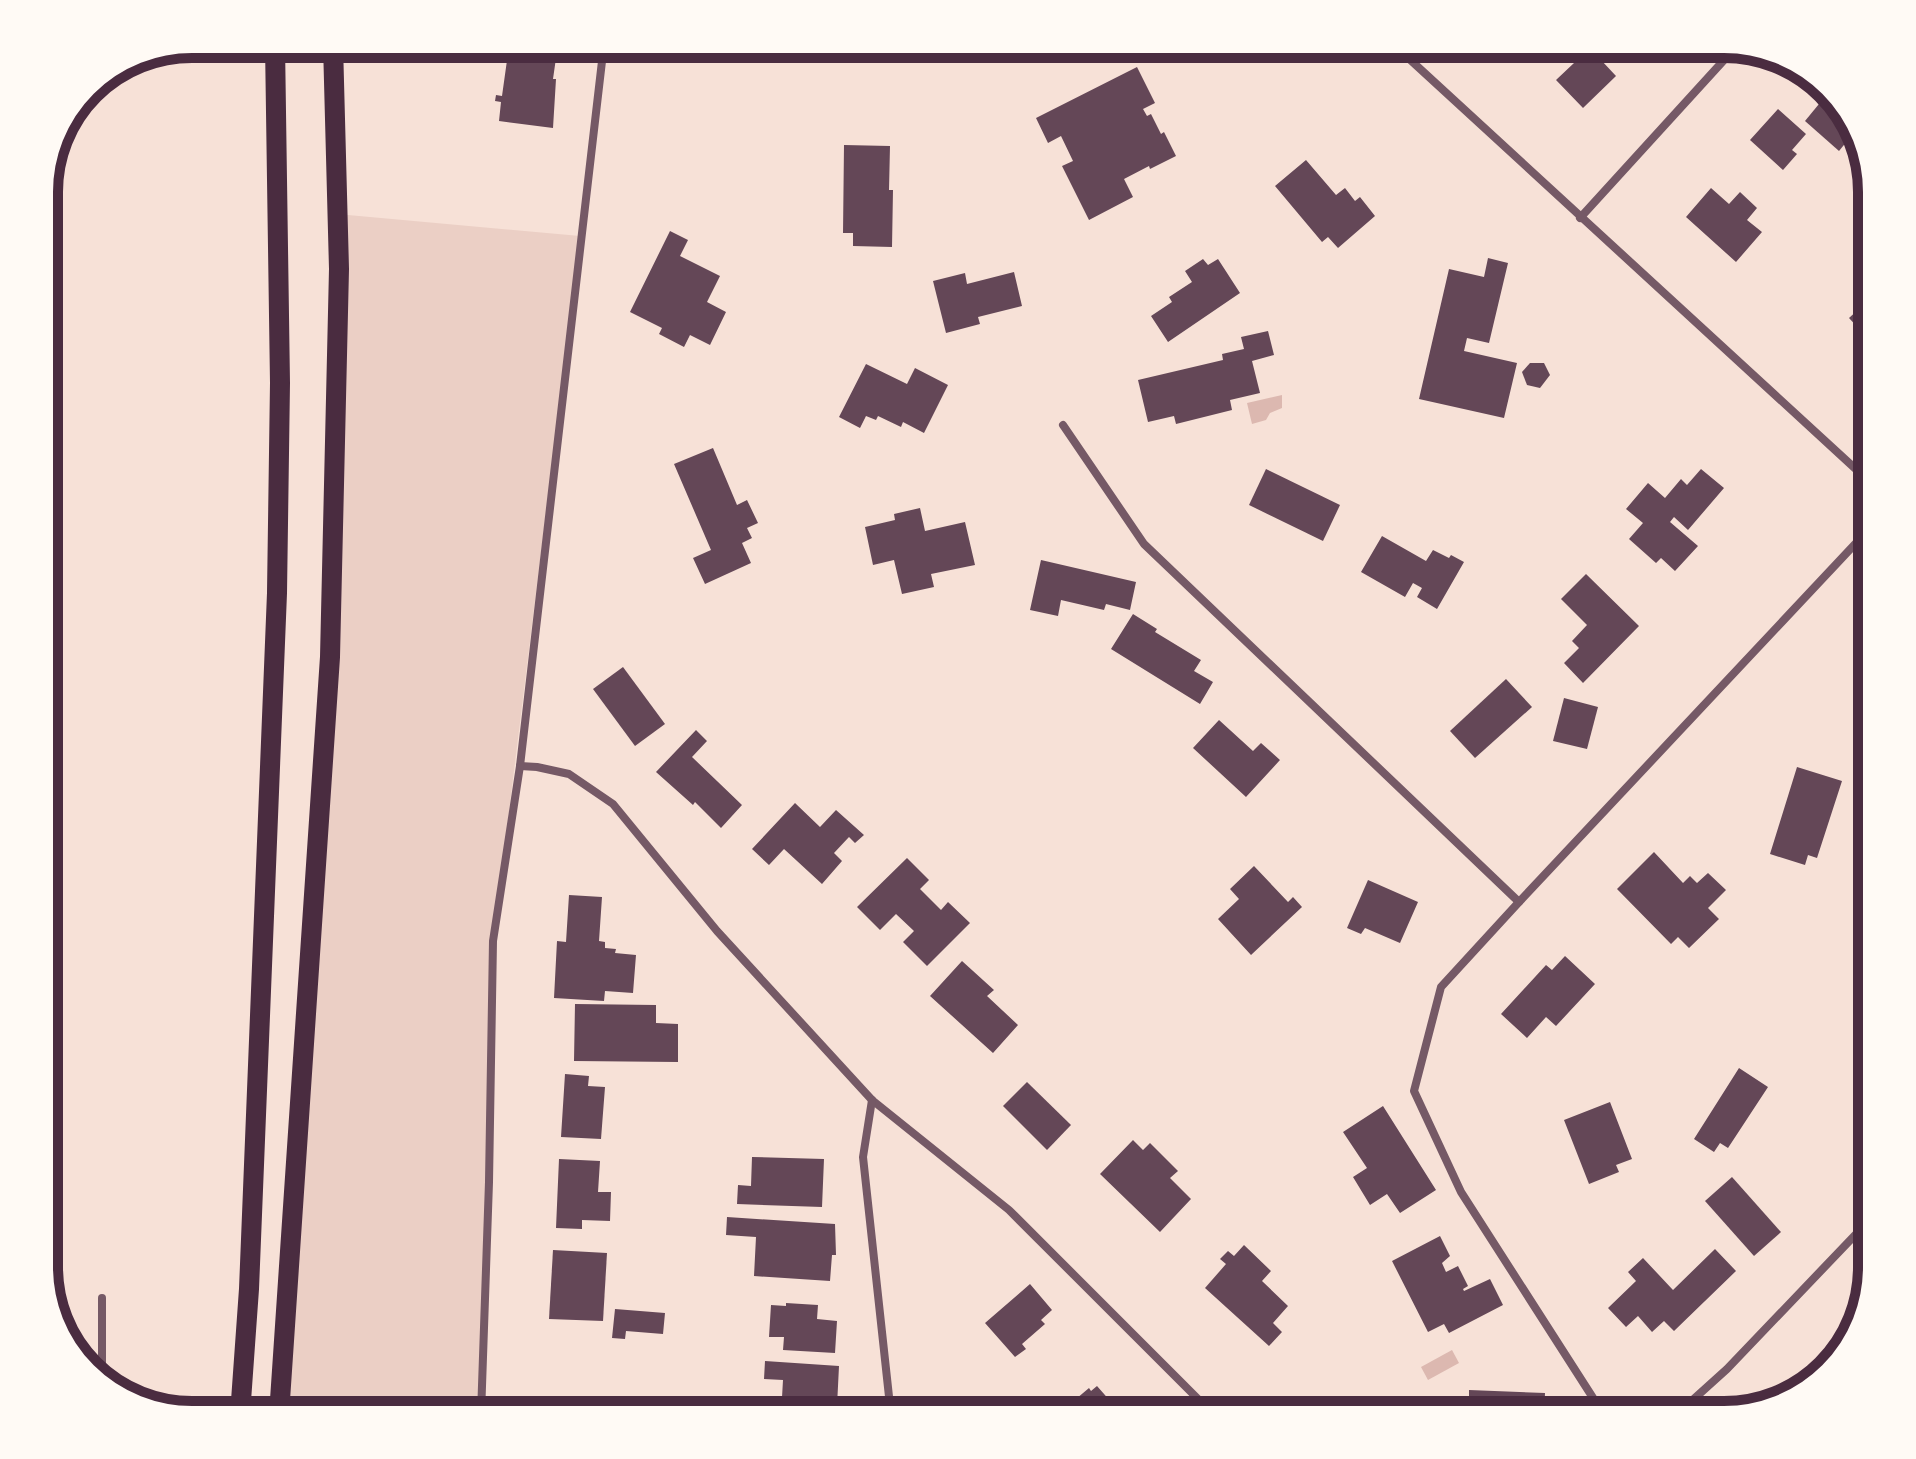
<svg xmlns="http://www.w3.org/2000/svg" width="1916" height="1459" font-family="'Alegreya Sans',sans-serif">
<rect width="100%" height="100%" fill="#f7e1d7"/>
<!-- green -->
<polygon fill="#ebcfc5" points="337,214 580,236 493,941 481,1415 291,1415 286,1330 311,948"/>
<!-- water -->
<g fill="#dcb8b0">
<polygon points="1282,395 1282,408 1270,413 1266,420 1252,424 1247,403"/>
<polygon points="1452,1350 1459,1363 1428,1380 1421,1367"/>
</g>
<!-- building -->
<g fill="#644757">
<polygon points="756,44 788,44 789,60 757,61"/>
<polygon points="1570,44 1586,44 1616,76 1583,108 1556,80 1574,63 1563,52"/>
<polygon points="1633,44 1667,44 1651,61"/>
<polygon points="509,46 557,51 553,79 556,79 553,128 499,121 501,102 495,101 496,95 502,96"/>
<polygon points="1137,67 1155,103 1143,109 1147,116 1151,114 1161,134 1164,132 1176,156 1150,169 1149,166 1124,179 1133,197 1089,220 1062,166 1073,161 1061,136 1048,143 1036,118"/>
<polygon points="1828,93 1857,129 1839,151 1805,121"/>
<polygon points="1778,109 1806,134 1792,150 1797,154 1783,170 1750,140"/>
<polygon points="844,145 890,146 889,190 893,190 892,247 853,246 853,233 843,233"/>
<polygon points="1306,160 1336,195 1345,188 1355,201 1360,197 1375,216 1338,248 1328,237 1322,242 1275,186"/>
<polygon points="1711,188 1729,204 1740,192 1757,208 1747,220 1762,232 1736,262 1686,217"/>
<polygon points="670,231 688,240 680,256 720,276 707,302 726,312 710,345 690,335 684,347 659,334 662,328 630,312"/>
<polygon points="1488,258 1508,263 1489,343 1467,338 1464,351 1517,363 1504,418 1419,399 1449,269 1484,277"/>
<polygon points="1203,259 1208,265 1218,259 1240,293 1168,342 1151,316 1172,302 1169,297 1192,282 1185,271"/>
<polygon points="1014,272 1022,306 978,317 980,324 946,333 933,281 965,273 967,284"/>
<polygon points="1872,297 1872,343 1849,318"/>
<polygon points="1268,331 1274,355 1252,361 1260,393 1230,400 1232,410 1176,424 1174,416 1148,422 1138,380 1223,360 1222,354 1244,349 1241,337"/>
<polygon points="1530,363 1544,363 1550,375 1540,388 1527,385 1522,372"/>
<polygon points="866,364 907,384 915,368 948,385 924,433 903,422 901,427 878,416 876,420 866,416 860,428 839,417"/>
<polygon points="713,448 737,505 747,500 758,523 747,528 752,538 742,543 751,563 705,584 693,558 711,550 674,464"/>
<polygon points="1266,469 1340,505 1323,541 1249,505"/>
<polygon points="1701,469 1724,488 1688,530 1674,517 1670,522 1698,546 1675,571 1661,558 1656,563 1629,539 1643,523 1626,509 1648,483 1665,498 1681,479 1687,485"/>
<polygon points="920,508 925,531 965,522 975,565 931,574 934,587 902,594 894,560 873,565 865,527 895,520 894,514"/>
<polygon points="1382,536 1426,561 1433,550 1449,558 1451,555 1464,562 1437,609 1417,597 1422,588 1413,583 1405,597 1361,572"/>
<polygon points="1041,560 1136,582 1130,610 1106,604 1104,610 1061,600 1058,616 1030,610"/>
<polygon points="1586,574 1639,626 1583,683 1564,663 1579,648 1572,641 1587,625 1561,599"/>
<polygon points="1133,614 1157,629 1155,632 1201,660 1194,671 1213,682 1200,704 1111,649"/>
<polygon points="623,667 665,724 635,746 593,689"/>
<polygon points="1506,679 1532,707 1475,758 1450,731"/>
<polygon points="1564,698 1598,707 1587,749 1553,741"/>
<polygon points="1219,720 1253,751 1261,743 1280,760 1246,797 1193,748"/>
<polygon points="696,730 707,741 692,757 742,805 721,828 695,802 693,805 656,772"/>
<polygon points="1797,767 1842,781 1817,858 1808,855 1805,865 1770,854"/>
<polygon points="795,803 820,827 836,810 864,835 855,843 849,837 834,853 842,861 822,884 784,849 769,865 752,849"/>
<polygon points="1654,852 1683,883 1690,876 1697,883 1708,873 1726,890 1708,908 1719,919 1689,948 1678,937 1671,944 1617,889"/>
<polygon points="907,858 929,880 920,889 941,910 948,902 970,923 927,966 903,942 914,931 896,914 880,930 857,907"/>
<polygon points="1254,866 1288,902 1293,897 1302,907 1251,955 1218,919 1239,899 1230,889"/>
<polygon points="1368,880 1418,902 1400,943 1365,928 1361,934 1347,928"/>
<polygon points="569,895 602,897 599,941 605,942 605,948 616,949 615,953 636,955 633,993 605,991 604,1001 554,998 557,941 566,942"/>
<polygon points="1565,956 1595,984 1556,1026 1546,1017 1527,1038 1501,1014 1546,965 1552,970"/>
<polygon points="962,961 994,990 987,996 1018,1025 993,1053 930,996"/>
<polygon points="575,1004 656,1005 656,1023 678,1024 678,1062 574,1061"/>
<polygon points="1739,1068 1768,1087 1728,1148 1720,1143 1714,1152 1694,1139"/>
<polygon points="565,1074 589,1076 588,1086 605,1087 601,1139 561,1137"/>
<polygon points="1027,1082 1071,1125 1047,1150 1003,1106"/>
<polygon points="1610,1102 1632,1159 1616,1165 1619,1172 1589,1184 1564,1120"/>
<polygon points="1383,1106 1436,1190 1400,1213 1387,1194 1370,1205 1353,1177 1367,1168 1343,1132"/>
<polygon points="1133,1140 1143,1150 1150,1143 1178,1171 1170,1178 1191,1199 1160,1232 1100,1174"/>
<polygon points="752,1157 824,1159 822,1207 737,1204 738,1185 751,1186"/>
<polygon points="559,1159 600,1161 598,1192 611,1192 610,1221 582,1220 582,1229 556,1228"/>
<polygon points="1732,1177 1781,1232 1754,1256 1705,1201"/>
<polygon points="727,1217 835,1224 836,1255 832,1255 830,1281 754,1276 756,1237 726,1235"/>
<polygon points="1440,1236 1450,1256 1442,1263 1446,1272 1458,1266 1468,1286 1463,1289 1464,1291 1490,1279 1503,1305 1449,1333 1444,1324 1428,1332 1392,1261"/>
<polygon points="1244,1245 1271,1271 1262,1281 1288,1306 1273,1323 1282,1332 1269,1346 1205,1288 1226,1264 1220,1259 1228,1251 1234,1256"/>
<polygon points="1715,1249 1736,1271 1674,1331 1664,1321 1652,1332 1638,1316 1626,1327 1608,1308 1636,1281 1628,1272 1643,1258 1673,1290"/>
<polygon points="553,1250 607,1253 603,1321 549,1319"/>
<polygon points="1030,1284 1052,1310 1041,1320 1045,1324 1022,1344 1026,1349 1015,1357 985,1323"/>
<polygon points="786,1303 818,1305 817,1319 837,1321 835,1353 783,1350 784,1337 769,1337 771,1305 786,1306"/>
<polygon points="615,1309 665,1313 663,1334 626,1331 625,1339 612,1338"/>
<polygon points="765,1361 839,1366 837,1406 854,1407 853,1415 781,1415 783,1380 764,1379"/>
<polygon points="1097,1386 1119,1411 1114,1415 1057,1415 1089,1388 1091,1391"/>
<polygon points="1469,1390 1545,1393 1544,1415 1469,1415"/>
<polygon points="564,1399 595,1400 594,1415 542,1415 542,1408 563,1409"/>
</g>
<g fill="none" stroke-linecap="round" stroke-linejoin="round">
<!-- minor -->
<g stroke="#755966" stroke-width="8">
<polyline points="1393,44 1872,484"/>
<polyline points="1580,218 1735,48"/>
<polyline points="1063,425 1144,544 1519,902"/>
<polyline points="520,766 537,767 569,774 613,804 717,931 872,1100 1009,1210 1214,1415"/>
<polyline points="872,1100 863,1157 891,1415"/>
<polyline points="102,1384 102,1298"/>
<polyline points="481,1415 489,1182 493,941 520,766 604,44"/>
<polyline points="1604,1415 1461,1192 1414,1091 1441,987 1519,902 1872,526"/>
<polyline points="1676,1415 1727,1369 1858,1232 1872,1221"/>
</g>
<!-- motorway -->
<g stroke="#4a2c40" stroke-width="20">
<polyline points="240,1415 249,1289 277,593 280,383 275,44"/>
<polyline points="279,1415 330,657 339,269 333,44"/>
</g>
</g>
<!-- crop -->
<path d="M0 0H1916V1459H0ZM192 58H1724A134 134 0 0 1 1858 192V1267A134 134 0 0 1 1724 1401H192A134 134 0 0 1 58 1267V192A134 134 0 0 1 192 58Z" fill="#fffaf5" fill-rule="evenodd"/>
<path fill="none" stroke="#4a2c40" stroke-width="10" d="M192 58H1724A134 134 0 0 1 1858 192V1267A134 134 0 0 1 1724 1401H192A134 134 0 0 1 58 1267V192A134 134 0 0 1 192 58Z"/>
</svg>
